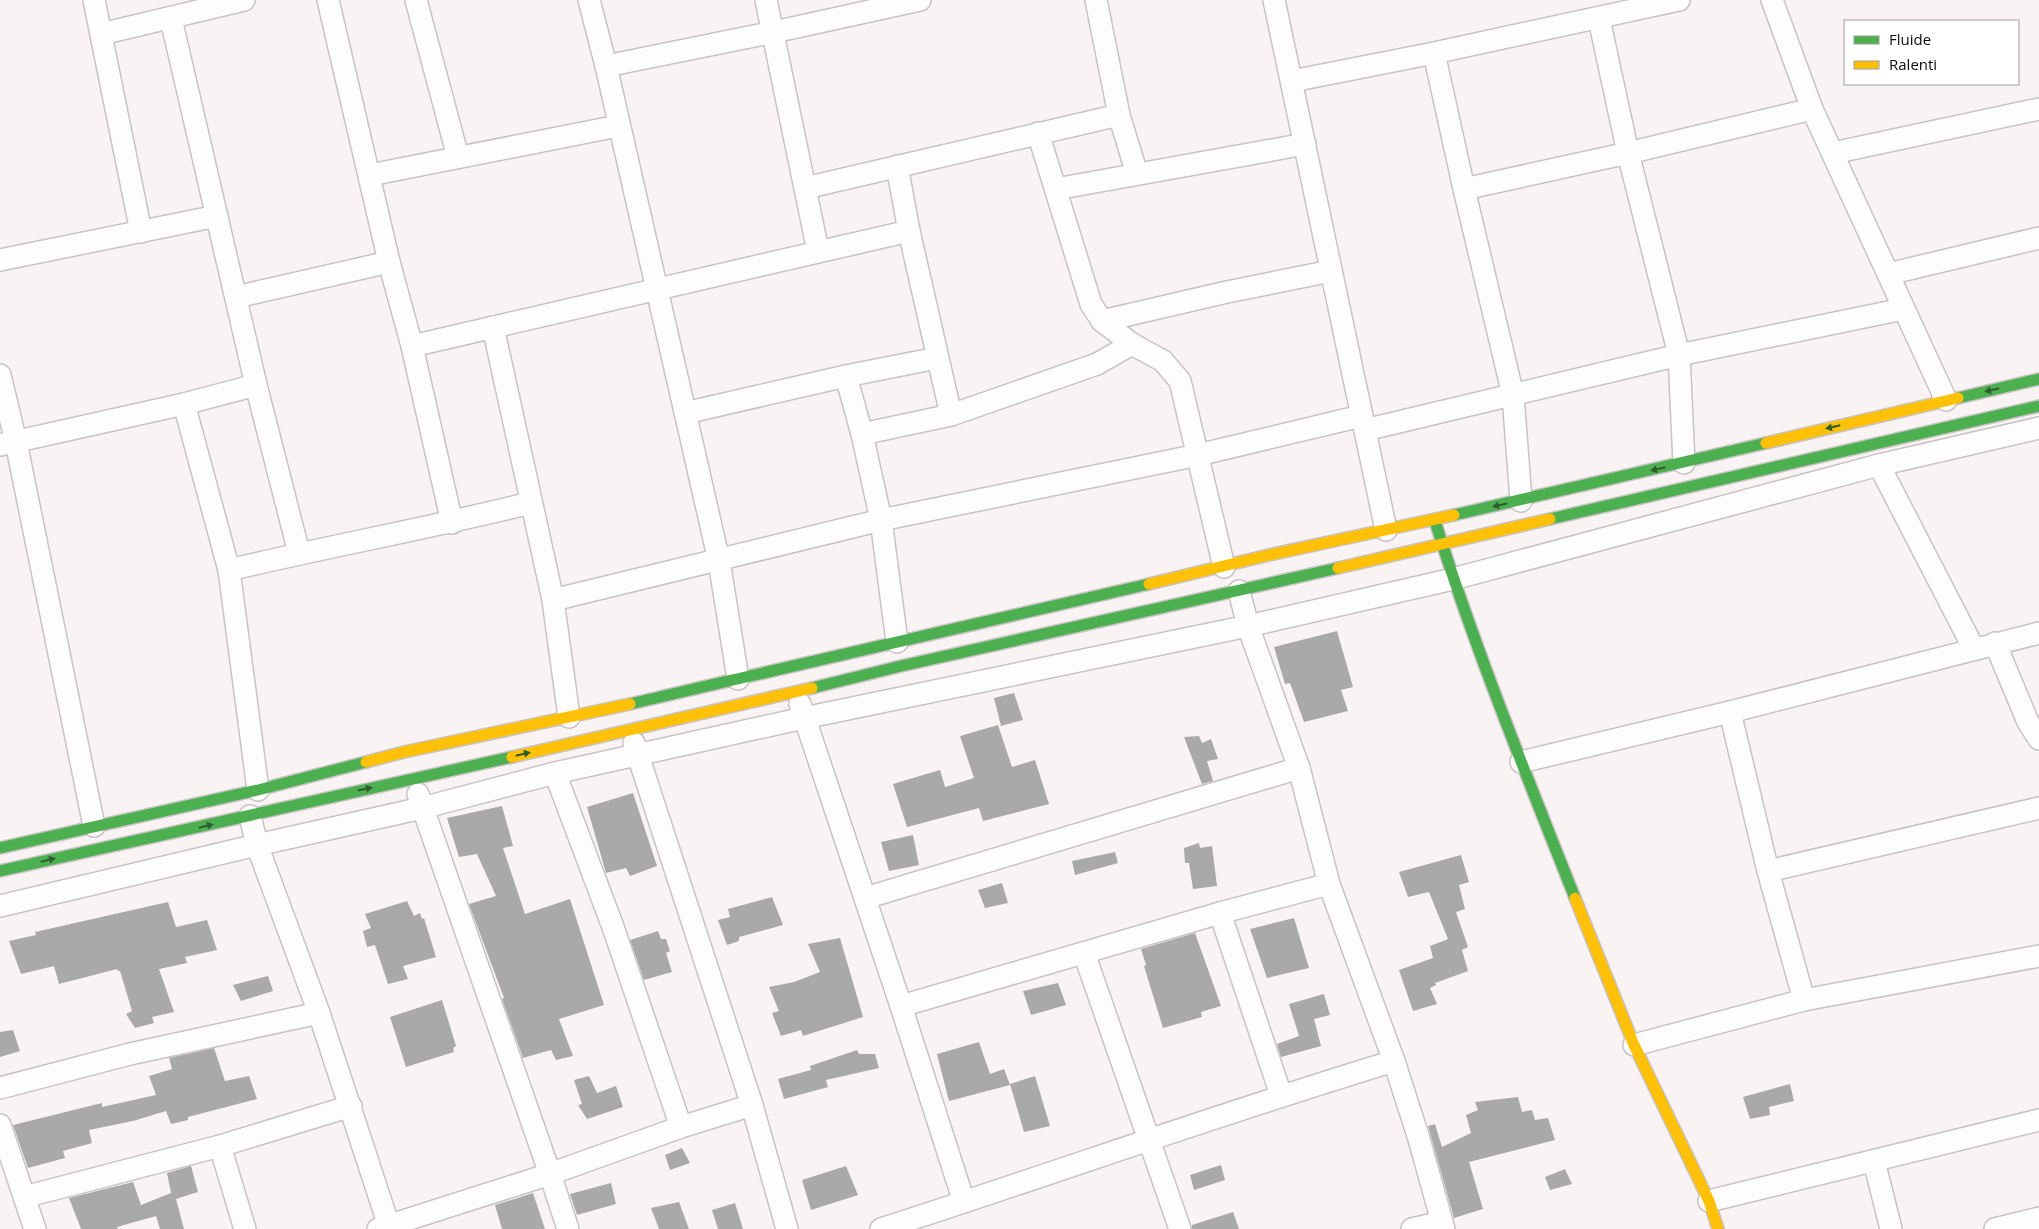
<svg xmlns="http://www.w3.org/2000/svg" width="2039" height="1229" font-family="'Open Sans',sans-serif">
<rect width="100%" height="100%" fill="#faf3f4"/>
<!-- building -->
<g fill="#a9a9a9">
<polygon points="1337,631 1353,687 1341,690 1348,711 1304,722 1290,683 1285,684 1274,647"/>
<polygon points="1014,693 1023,720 1001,726 994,698"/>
<polygon points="998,725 1012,767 1035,760 1049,804 983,821 979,808 907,827 893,784 940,770 945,787 974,778 960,736"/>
<polygon points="1199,736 1202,743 1211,739 1218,759 1207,761 1213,781 1202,784 1184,737"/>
<polygon points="633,793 657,866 630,876 626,868 606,873 587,807"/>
<polygon points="502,806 513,846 503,848 525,914 570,899 604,1005 559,1019 573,1056 556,1060 551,1050 523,1058 502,999 504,998 469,904 496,896 477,854 459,857 447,818"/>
<polygon points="913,835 919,865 889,871 881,842"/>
<polygon points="1199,843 1200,848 1212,846 1217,886 1193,889 1189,863 1185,863 1184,848"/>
<polygon points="1115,852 1118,863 1075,875 1072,861"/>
<polygon points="1461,855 1469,882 1459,885 1465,909 1456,912 1468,947 1462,950 1468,971 1435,983 1436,985 1430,988 1437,1004 1413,1011 1399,970 1433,958 1430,946 1448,939 1429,892 1408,897 1399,872"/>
<polygon points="1002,883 1008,903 985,908 978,890"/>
<polygon points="772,897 783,925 739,937 739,941 727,945 718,920 730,917 728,909"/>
<polygon points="407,901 414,916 420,913 422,919 424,918 436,957 403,966 408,979 388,984 375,945 367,947 363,931 371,928 365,914"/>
<polygon points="168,902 176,927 207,920 217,950 185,957 187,963 159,969 174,1012 152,1017 154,1023 135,1028 126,1014 132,1011 120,971 118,971 117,969 59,984 54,966 21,974 9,941 36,935 35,932"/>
<polygon points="1294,918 1309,968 1267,978 1250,929"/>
<polygon points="658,931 661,939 666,939 670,951 666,953 672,972 644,980 630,940"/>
<polygon points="1195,933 1221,1006 1201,1012 1202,1017 1163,1028 1144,966 1146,965 1141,949"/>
<polygon points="840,938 863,1017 803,1036 801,1030 781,1036 772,1013 779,1011 769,987 794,982 820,972 808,944"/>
<polygon points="268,976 273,991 241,1001 233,985"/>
<polygon points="1058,983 1066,1005 1031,1015 1023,991"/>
<polygon points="1324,994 1330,1015 1314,1019 1321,1046 1281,1057 1277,1044 1299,1036 1289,1004"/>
<polygon points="442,1000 456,1046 453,1048 454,1052 406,1067 390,1017"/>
<polygon points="13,1030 20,1051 0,1057 0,1032"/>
<polygon points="979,1042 990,1074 1004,1069 1010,1085 949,1101 937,1054"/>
<polygon points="214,1048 225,1081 249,1076 257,1099 188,1117 188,1120 171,1124 166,1111 133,1121 89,1130 92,1143 63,1151 65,1158 28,1168 13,1125 102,1103 102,1107 156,1095 149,1076 172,1069 169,1058"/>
<polygon points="857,1050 859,1054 875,1054 879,1068 826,1080 828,1087 784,1099 778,1079 811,1070 810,1066"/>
<polygon points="589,1076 597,1093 616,1086 623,1107 587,1119 578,1105 582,1104 574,1080"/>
<polygon points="1035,1076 1050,1126 1024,1132 1010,1084"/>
<polygon points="1790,1084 1794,1101 1769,1107 1770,1115 1750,1119 1743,1097"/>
<polygon points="1518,1097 1522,1112 1532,1110 1535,1120 1548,1118 1555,1140 1469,1162 1483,1209 1454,1218 1428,1126 1435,1124 1442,1147 1471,1133 1466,1115 1478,1110 1475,1102"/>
<polygon points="682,1148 690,1163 670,1170 665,1155"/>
<polygon points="1221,1165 1225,1180 1194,1190 1190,1175"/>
<polygon points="191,1166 198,1192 176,1199 184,1229 160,1229 156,1216 117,1227 118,1229 81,1229 69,1198 133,1182 141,1205 171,1193 167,1173"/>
<polygon points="846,1166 858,1195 811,1210 802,1180"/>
<polygon points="1565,1169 1572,1184 1550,1190 1545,1177"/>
<polygon points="611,1183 616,1204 577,1215 570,1194"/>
<polygon points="533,1193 545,1229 502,1229 495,1205"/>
<polygon points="679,1202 689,1229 659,1229 651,1208"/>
<polygon points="735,1203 743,1229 718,1229 712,1210"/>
<polygon points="1233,1212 1239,1229 1192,1229 1192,1225"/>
</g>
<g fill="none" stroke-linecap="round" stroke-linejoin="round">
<!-- street casing -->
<g stroke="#c8c3c4" stroke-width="24">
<g id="street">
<polyline points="94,0 141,232"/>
<polyline points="328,0 389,262 412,346 452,523"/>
<polyline points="416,0 458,157"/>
<polyline points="589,0 606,66 719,561 738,679"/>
<polyline points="766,0 818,251"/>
<polyline points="1096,0 1119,115 1137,174"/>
<polyline points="1274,0 1386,530"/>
<polyline points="1772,0 1812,109 1946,400"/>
<polyline points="171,19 256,385 299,553"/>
<polyline points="1599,19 1628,153 1679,355 1684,463"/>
<polyline points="101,34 244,0"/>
<polyline points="1434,53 1464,189 1513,395 1521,501"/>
<polyline points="606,66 774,32 920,0"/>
<polyline points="1292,81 1434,53 1679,0"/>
<polyline points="1038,133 1091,304 1102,321 1132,344 1163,361 1180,381 1224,567"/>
<polyline points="1833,153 2039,109"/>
<polyline points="897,166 909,231 951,415"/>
<polyline points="370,175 618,126"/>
<polyline points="805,188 1119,115"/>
<polyline points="1056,189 1305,144"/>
<polyline points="1464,189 1628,153 1812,109"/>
<polyline points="0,260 217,216"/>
<polyline points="1888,274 2039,238"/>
<polyline points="236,297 389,262"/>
<polyline points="1102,321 1227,292 1331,271"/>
<polyline points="493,327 553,600 569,717"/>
<polyline points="412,346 909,231"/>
<polyline points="0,375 16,442 94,826"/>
<polyline points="846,376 862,434 881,520 897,642"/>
<polyline points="184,404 229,570 258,790"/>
<polyline points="685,413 846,376 937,358"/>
<polyline points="1365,430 1679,355 1903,309"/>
<polyline points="862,434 951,415 1097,364 1132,344"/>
<polyline points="0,445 184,404 256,385"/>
<polyline points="1879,465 1974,649"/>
<path d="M229 570C329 546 431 528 530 503"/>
<polyline points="1239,591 1248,626 1299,768 1329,884 1394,1061 1419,1139 1444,1229"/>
<polyline points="553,600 881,520 1198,455 1361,416"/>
<polyline points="1995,643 2028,722 2039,739"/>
<polyline points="800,704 901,1006 964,1202"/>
<polyline points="1730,712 1768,871 1804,1000"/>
<polyline points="634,743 752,1105 787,1229"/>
<polyline points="1521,762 1730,712 2039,633"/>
<polyline points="555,773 613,927 681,1127"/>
<polyline points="418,794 550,1174 568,1229"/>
<polyline points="250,816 257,845 319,1013 389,1226"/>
<polyline points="1768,871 2039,808"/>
<polyline points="865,898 1299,768"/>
<polyline points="0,906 257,845 422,808 555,773 804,718 1248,626 1453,579 1879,465 2039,428"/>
<polyline points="1220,913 1281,1095"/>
<polyline points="1084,953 1180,1229"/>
<polyline points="901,1006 1220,913 1329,884"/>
<polyline points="1634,1045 1804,1000 2039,956"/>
<polyline points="0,1088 130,1054 319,1013"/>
<polyline points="0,1125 35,1229"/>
<polyline points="220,1146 245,1229"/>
<polyline points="1874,1161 1891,1229"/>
<polyline points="24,1197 220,1146 351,1106"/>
<polyline points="1709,1201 2039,1120"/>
<polyline points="378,1229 550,1174 681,1127 752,1105"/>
<path d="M881 1229C1052 1174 1222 1113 1394 1061"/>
<polyline points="1412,1229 1442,1222"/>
<polyline points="1995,1229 2039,1218"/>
</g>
</g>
<!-- fast casing -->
<g stroke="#c8c3c4" stroke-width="14">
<g id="fast">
<polyline points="1958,398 2039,379"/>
<polyline points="1454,515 1766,443"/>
<polyline points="1550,519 2039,406"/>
<path d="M1435 521C1475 649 1526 774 1575 898"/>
<polyline points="812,688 901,666 1338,568"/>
<path d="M630 704C803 663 977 625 1149 584"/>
<polyline points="0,848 258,790 366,762"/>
<polyline points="0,871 512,757"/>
</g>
</g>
<!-- slow casing -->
<g stroke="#c8c3c4" stroke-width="14">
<g id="slow">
<polyline points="1766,443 1958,398"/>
<polyline points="1338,568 1550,519"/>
<polyline points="1149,584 1269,555 1454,515"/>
<polyline points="512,757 812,688"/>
<polyline points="366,762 404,752 630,704"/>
<polyline points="1575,898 1634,1045 1709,1201 1718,1229"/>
</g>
</g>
<!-- street -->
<use href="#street" stroke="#fefdfd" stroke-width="21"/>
<!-- fast -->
<use href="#fast" stroke="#4caf50" stroke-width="11"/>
<!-- slow -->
<use href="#slow" stroke="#ffc107" stroke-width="11"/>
</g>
<!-- one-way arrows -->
<defs><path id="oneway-solid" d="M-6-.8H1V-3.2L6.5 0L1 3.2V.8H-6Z" transform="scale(1.25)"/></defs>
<g fill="#2e5c2e">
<use href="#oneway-solid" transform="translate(1992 390) rotate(167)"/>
<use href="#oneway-solid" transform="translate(1833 427) rotate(167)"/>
<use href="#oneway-solid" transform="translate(1658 469) rotate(167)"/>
<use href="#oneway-solid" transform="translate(1500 505) rotate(168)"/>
<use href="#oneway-solid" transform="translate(523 754) rotate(-13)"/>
<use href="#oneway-solid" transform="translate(365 789) rotate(-12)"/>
<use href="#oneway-solid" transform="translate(206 826) rotate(-13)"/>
<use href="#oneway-solid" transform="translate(48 860) rotate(-13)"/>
</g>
<!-- legend -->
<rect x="1844" y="20" width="175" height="65" fill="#ffffff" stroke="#9f9d9d"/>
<rect x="1854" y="36" width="25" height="8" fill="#4caf50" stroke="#9f9d9d"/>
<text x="1889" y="45" font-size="15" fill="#0f0a0b">Fluide</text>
<rect x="1854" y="61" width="25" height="8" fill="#ffc107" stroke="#9f9d9d"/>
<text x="1889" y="70" font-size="15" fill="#0f0a0b">Ralenti</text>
</svg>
